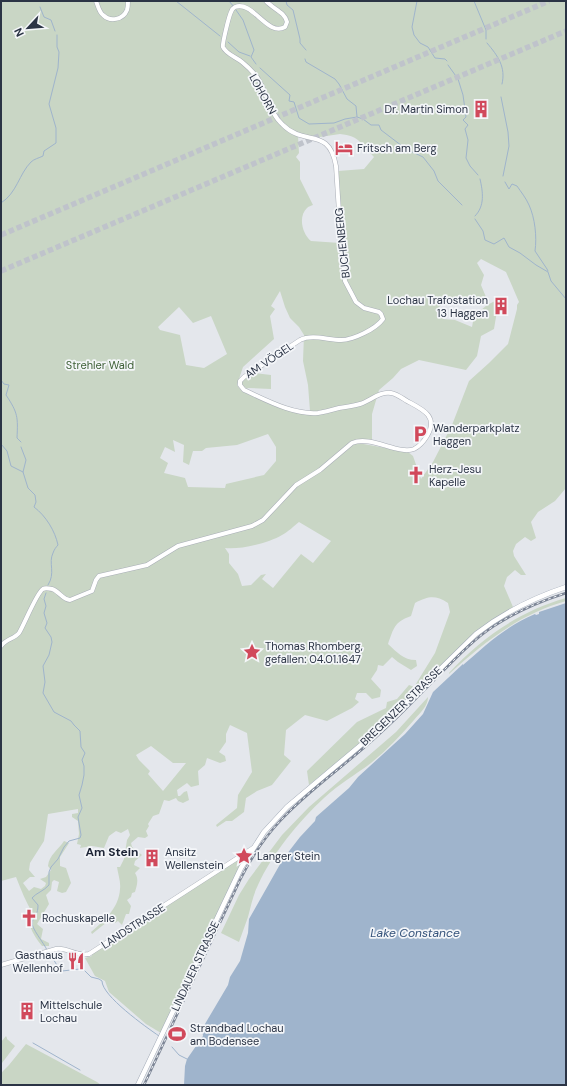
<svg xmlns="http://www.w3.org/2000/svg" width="567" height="1086" font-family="'DM Sans',sans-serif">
<rect width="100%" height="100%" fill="#e4e7ec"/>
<!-- green -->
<g fill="#c9d6c5" fill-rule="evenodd">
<path d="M1 1H566V488L555 501 538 512 531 522 536 538 531 541 525 537 516 544 513 551 514 556 526 575H521L515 570 507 577 504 586 513 607 477 631 392 714 368 737 309 785 307 771 357 722 386 708 387 702 397 699 409 685 414 687 435 653 450 612 448 603C435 595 429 596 415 603L411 616C394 622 394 628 388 644 397 652 403 660 416 660L417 666 411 670 398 662 392 657 383 666 378 665 377 670 371 679 381 690 380 697 372 699 366 693H357L355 699 359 702 352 708 327 721 305 715 286 730 284 755 291 761 272 785 257 791 246 798 244 812 232 821H226L217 827 216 825 237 808 238 795 252 772 247 733 230 725 226 734V742L219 752 225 756 226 761 220 763 207 758 205 765 198 771 199 785 191 787 187 783 177 790 178 796H180L184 792 187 791 189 800 183 803 178 801 176 798 169 801 164 800 159 814 153 816 148 824 149 826 146 831 148 836 145 838 138 837 131 843 132 847 142 855 135 861 134 865 140 868 135 873C139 879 137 885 135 892L132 893 131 897 127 900 131 906 129 914H126L122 925 118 921 115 923 112 921 109 923 107 922 92 934 91 932C104 921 119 908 120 889 121 882 118 874 117 867H120L124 859 127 840 130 835 128 829 121 833 116 831 109 836 104 848 92 846 80 848 81 845 77 844 79 834 78 821 72 817V814L78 813V809L48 814 44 841 30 863 29 870 35 877H30L23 883 29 891 34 887 41 889 45 886 46 883 40 879 46 877 51 870 48 866C49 855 59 849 64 841L69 843 60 857V866L66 868 71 883 66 892 62 893 57 891 59 882 54 880 52 882 51 890 46 895 49 904 37 924 43 929 41 939 49 943V946H42C37 940 33 934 30 926L33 914C26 902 21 890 16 877L1 881ZM340 134C360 136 361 144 374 157L364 169 338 171 340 243 311 241C302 234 298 216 307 208 309 206 311 206 313 205L300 179V162L296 157 299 153 298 136 313 138ZM481 259 506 272 519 302 517 305V309L508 344 489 363 469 381 452 425 433 462 421 479 413 456 408 452 358 443 349 446 321 470 296 487 279 504C288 488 304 481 318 470 331 461 339 448 354 441 359 438 367 440 372 441V414L379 390 393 378 401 369 419 360 466 370 477 356 481 336 494 329 499 299 487 305 474 316 472 327 455 320 443 319 439 307 449 298 453 304 469 300 480 302 486 297 481 285 484 275 477 263ZM280 291 285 307 290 318 299 327 304 335 303 361 308 385 310 411C285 413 262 399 240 389L237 385 243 367 274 339 270 316 275 309 271 306ZM179 307 193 323 211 316 227 354 204 368 186 365 180 335 160 330 158 327ZM268 434 276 447V461L264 475 226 484 225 488 188 487 185 478 164 473 168 463 160 458 165 447 175 452 173 440 184 445 183 462 189 465 193 451H202L206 448 237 445ZM299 522 331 541 313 563 301 554 273 588 262 579 266 574 261 575 251 585 242 586 238 574 229 563V554L225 548C239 550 269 543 282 535 288 532 294 526 299 522ZM151 746 173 763H186L163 791 148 774 150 771 139 760 136 755Z"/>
<polygon points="254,373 271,375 271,389 248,388 247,389 242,385 242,380"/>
<path d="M566 598V601C520 614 484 642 449 674V673C481 638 520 611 566 598Z"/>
<path d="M428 697C428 706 420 713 414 720 401 735 387 750 371 763 355 775 339 784 324 798 299 821 272 854 258 885 253 895 251 906 248 917 245 925 242 934 239 942L221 933 239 895 249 879 282 835 309 807 396 732Z"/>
<polygon points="241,857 244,857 161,1033 146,1024 109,992 105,981 95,976 85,958 92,956 91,954"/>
<polygon points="6,1036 7,1038 7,1039 15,1046 2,1063 1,1042"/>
<polygon points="26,1044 97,1082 101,1085 1,1085 1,1074 3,1071 9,1065"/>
</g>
<!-- water -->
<path fill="#9fb4cc" d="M566 603V1085H184L185 1066 187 1059 203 1036 202 1029 228 985 230 977 240 961 248 933 249 919 283 859 300 837 315 821 316 817 349 788 358 777 405 734 423 714 433 692 463 664V665C486 645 506 626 535 614L536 615 539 614V612Z"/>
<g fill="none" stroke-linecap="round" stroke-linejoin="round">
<!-- stream -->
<g stroke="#9fb4cc" stroke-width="1">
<polyline points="176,1 220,36"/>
<polyline points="229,1 234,7"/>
<polyline points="286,1 287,5 293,10 300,39 300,43 306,50"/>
<polyline points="417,1 412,27 414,35 420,43 428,47 435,58 445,59 447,61"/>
<polyline points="474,1 486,30 486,39"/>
<polyline points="40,7 44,17 51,20 55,31"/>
<polyline points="236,10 243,20 254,50 251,57 256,64"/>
<polyline points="228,42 239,52 250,56"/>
<path d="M487 43C498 56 506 67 502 84"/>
<polyline points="305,59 306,62 335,79 339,84 347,99 356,106 357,117"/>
<polyline points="448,65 458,79 463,95 466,117 463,120 468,125 465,129 468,140 466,158 470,166 478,175"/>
<polyline points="260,68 290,95 289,101 294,102 299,118 309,124 334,123 345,119 357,117 363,119 371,125 379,125 381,130 406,149 423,157 434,171 438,181 462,205"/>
<polyline points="501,97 508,132 509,146 503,176"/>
<path d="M505 182 509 189 512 184 517 186C521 192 526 198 529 205 535 218 537 237 535 251L547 269 548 271"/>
<path d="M1 203C17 193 19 174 31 162 34 159 39 158 43 156L44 151 56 143V128L49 104 58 68 59 52 57 47V35"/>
<path d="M475 216C485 206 483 192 480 179"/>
<polyline points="475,219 483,231 485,240 494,244 504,238 509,247 520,253 536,265 548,272 551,281 566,299"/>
<path d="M1 380 4 384 9 385 6 395C18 413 18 417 17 438L21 442"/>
<polyline points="1,444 7,451 11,466 23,472"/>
<path d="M21 447 26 460 23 472 28 488 35 495 36 502 34 507C46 516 55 531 58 545 56 547 54 550 53 553 48 563 56 573 48 585"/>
<path d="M46 593 44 599 46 606 44 613 47 623 45 628 51 637 52 642 49 655 43 666 45 682 43 693 54 712 71 721 74 725 80 731 81 747 85 753 82 760 84 766V775L82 785 79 795 82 808 78 817 81 835 80 838 69 841 64 847 58 859 51 867 49 872V885C44 891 36 893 32 898L38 905C38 914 35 915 32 922 31 928 44 943 47 950"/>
<path d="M49 952 58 967 62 971 80 969 84 970 91 977 99 979 102 981C102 996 146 1027 159 1036"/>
<polyline points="33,1043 80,1070"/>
<polyline points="172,1047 179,1055 187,1059"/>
</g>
<!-- highway-tunnel -->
<g stroke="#bfc3cb" stroke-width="5.5" stroke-dasharray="5.5 3" stroke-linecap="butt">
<polyline points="1,235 549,1"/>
<polyline points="1,271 566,31"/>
</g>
<!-- secondary casing -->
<g stroke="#a9aeb7" stroke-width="5">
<g id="secondary">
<path d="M96 1C98 6 99 12 103 15 110 22 123 20 127 10 128 7 128 4 128 1"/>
<path d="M1 646C6 639 14 639 19 633 24 625 37 592 43 589 46 587 49 589 52 589 59 591 63 600 70 600L92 591 96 580 99 576 147 565 178 546 252 526 263 520 296 485 320 470 352 443C371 435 398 455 414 449 420 446 424 441 427 436 439 416 422 409 407 401 402 398 397 394 391 393 380 391 370 401 360 404 353 406 346 407 339 408 332 410 325 412 318 413 293 415 266 400 244 390L240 385V381L244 377 300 340C312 334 328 340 341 340 353 340 376 329 383 319L381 314 379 312 364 308 356 302 345 281 341 243 336 166C329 126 305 147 283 125 269 113 267 92 257 77 253 72 247 66 242 62 236 57 226 54 223 47 222 44 229 16 231 12 232 9 233 8 235 7 253 0 267 37 285 27L287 22C285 12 273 9 266 1"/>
<path d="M1 965 56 949C68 947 76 957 89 954L253 848"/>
</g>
</g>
<!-- primary casing -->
<g stroke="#a3abb8" stroke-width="5.5">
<path id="primary" d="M138 1085 241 868 264 832 287 807 374 734 476 634C503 613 533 598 566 587"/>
</g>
<!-- secondary -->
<use href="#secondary" stroke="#fff" stroke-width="4"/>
<!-- primary -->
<use href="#primary" stroke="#fff" stroke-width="4.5"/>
<!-- rail casing -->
<g stroke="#7d8696" stroke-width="2.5">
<path id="rail" d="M144 1085 240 880C251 858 264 838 281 820 310 789 346 765 377 736 399 717 419 695 440 674 457 657 474 639 494 626 517 611 541 601 566 593"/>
</g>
<!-- rail -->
<use href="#rail" stroke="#f4f6f9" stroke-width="1" stroke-dasharray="3" stroke-linecap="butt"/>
</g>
<!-- icons -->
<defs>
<g id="building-bare" transform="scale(1.38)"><path d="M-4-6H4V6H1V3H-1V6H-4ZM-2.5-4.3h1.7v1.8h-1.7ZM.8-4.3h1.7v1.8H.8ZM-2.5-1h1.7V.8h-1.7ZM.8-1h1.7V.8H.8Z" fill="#d1495b" stroke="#f4f6f9" stroke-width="2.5" paint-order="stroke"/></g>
<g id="hotel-bare" transform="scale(1.38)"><path d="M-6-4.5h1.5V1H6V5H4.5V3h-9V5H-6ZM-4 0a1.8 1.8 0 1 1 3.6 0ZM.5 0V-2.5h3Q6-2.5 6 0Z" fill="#d1495b" stroke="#f4f6f9" stroke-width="2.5" paint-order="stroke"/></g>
<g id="parking-bare" transform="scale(1.38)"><path d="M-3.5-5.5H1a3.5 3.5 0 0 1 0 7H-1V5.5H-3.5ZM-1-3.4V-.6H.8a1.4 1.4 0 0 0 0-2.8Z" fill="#d1495b" stroke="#f4f6f9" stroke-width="2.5" paint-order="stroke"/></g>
<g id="church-bare" transform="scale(1.38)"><path d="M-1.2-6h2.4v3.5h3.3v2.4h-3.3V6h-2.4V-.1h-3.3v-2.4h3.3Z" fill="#d1495b" stroke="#f4f6f9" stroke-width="2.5" paint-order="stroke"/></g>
<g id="sight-bare" transform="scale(1.38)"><path d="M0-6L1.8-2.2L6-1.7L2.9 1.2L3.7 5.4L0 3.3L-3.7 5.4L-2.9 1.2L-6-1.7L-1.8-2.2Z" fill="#d1495b" stroke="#f4f6f9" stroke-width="2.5" paint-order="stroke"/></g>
<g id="restaurant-bare" transform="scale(1.38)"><path d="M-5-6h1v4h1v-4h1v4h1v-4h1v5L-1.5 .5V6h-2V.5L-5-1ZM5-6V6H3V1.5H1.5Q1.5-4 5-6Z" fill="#d1495b" stroke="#f4f6f9" stroke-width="2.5" paint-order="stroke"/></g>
<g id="stadium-bare" transform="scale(1.38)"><path d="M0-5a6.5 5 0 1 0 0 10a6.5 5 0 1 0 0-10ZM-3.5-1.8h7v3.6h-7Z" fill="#d1495b" stroke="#f4f6f9" stroke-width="2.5" paint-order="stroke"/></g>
</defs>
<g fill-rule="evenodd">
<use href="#building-bare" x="481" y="109"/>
<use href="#hotel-bare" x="344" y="148"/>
<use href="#building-bare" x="501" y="306"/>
<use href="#parking-bare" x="420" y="434"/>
<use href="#church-bare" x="416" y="475"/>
<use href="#sight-bare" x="252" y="652"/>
<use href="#sight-bare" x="244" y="856"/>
<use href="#building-bare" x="152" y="858"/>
<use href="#church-bare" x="29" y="918"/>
<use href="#restaurant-bare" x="76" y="961"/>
<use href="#building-bare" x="27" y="1011"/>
<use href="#stadium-bare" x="177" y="1034"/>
</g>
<g text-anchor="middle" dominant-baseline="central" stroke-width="3.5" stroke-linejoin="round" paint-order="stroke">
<!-- street labels -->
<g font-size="11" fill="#2b3445" stroke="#f4f6f9">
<text transform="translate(263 94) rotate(61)">LOHORN</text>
<text transform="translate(342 243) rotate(-96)">BUCHENBERG</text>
<text transform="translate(269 360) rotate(-34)">AM VÖGEL</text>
<text transform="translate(401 706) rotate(-44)">BREGENZER STRASSE</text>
<text transform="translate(133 926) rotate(-33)">LANDSTRASSE</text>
<text transform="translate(195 966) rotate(-65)">LINDAUER STRASSE</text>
</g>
<!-- poi labels -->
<g font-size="11" fill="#2b3445" stroke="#f4f6f9" text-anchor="start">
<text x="468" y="109" text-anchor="end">Dr. Martin Simon</text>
<text x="357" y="148">Fritsch am Berg</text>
<text x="488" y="300" text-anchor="end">Lochau Trafostation<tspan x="488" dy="13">13 Haggen</tspan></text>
<text x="433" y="428">Wanderparkplatz<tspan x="433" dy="13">Haggen</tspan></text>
<text x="429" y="469">Herz-Jesu<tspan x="429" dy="13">Kapelle</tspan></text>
<text x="265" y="646">Thomas Rhomberg,<tspan x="265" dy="13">gefallen: 04.01.1647</tspan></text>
<text x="165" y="852">Ansitz<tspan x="165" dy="13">Wellenstein</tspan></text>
<text x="257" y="856">Langer Stein</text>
<text x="42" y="918">Rochuskapelle</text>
<text x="63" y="955" text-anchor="end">Gasthaus<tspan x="63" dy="13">Wellenhof</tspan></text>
<text x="40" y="1005">Mittelschule<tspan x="40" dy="13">Lochau</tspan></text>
<text x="190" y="1028">Strandbad Lochau<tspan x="190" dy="13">am Bodensee</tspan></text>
</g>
<!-- park labels -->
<g font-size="11" fill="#3f6138" stroke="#f4f6f9">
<text x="100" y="365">Strehler Wald</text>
</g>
<!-- neighbourhood labels -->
<g font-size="12" font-weight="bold" fill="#1d2536" stroke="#f4f6f9">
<text x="112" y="852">Am Stein</text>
</g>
<!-- water labels -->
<g font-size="12" font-style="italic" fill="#34527a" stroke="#f4f6f9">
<text x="415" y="933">Lake Constance</text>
</g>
</g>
<!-- border -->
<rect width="567" height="1086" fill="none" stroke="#2b3445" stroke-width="4"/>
<!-- north arrow -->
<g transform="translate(28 28) rotate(244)" stroke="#f4f6f9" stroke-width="3" paint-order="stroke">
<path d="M0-3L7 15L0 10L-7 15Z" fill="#2b3445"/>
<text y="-6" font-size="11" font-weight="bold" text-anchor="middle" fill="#2b3445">N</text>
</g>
</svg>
